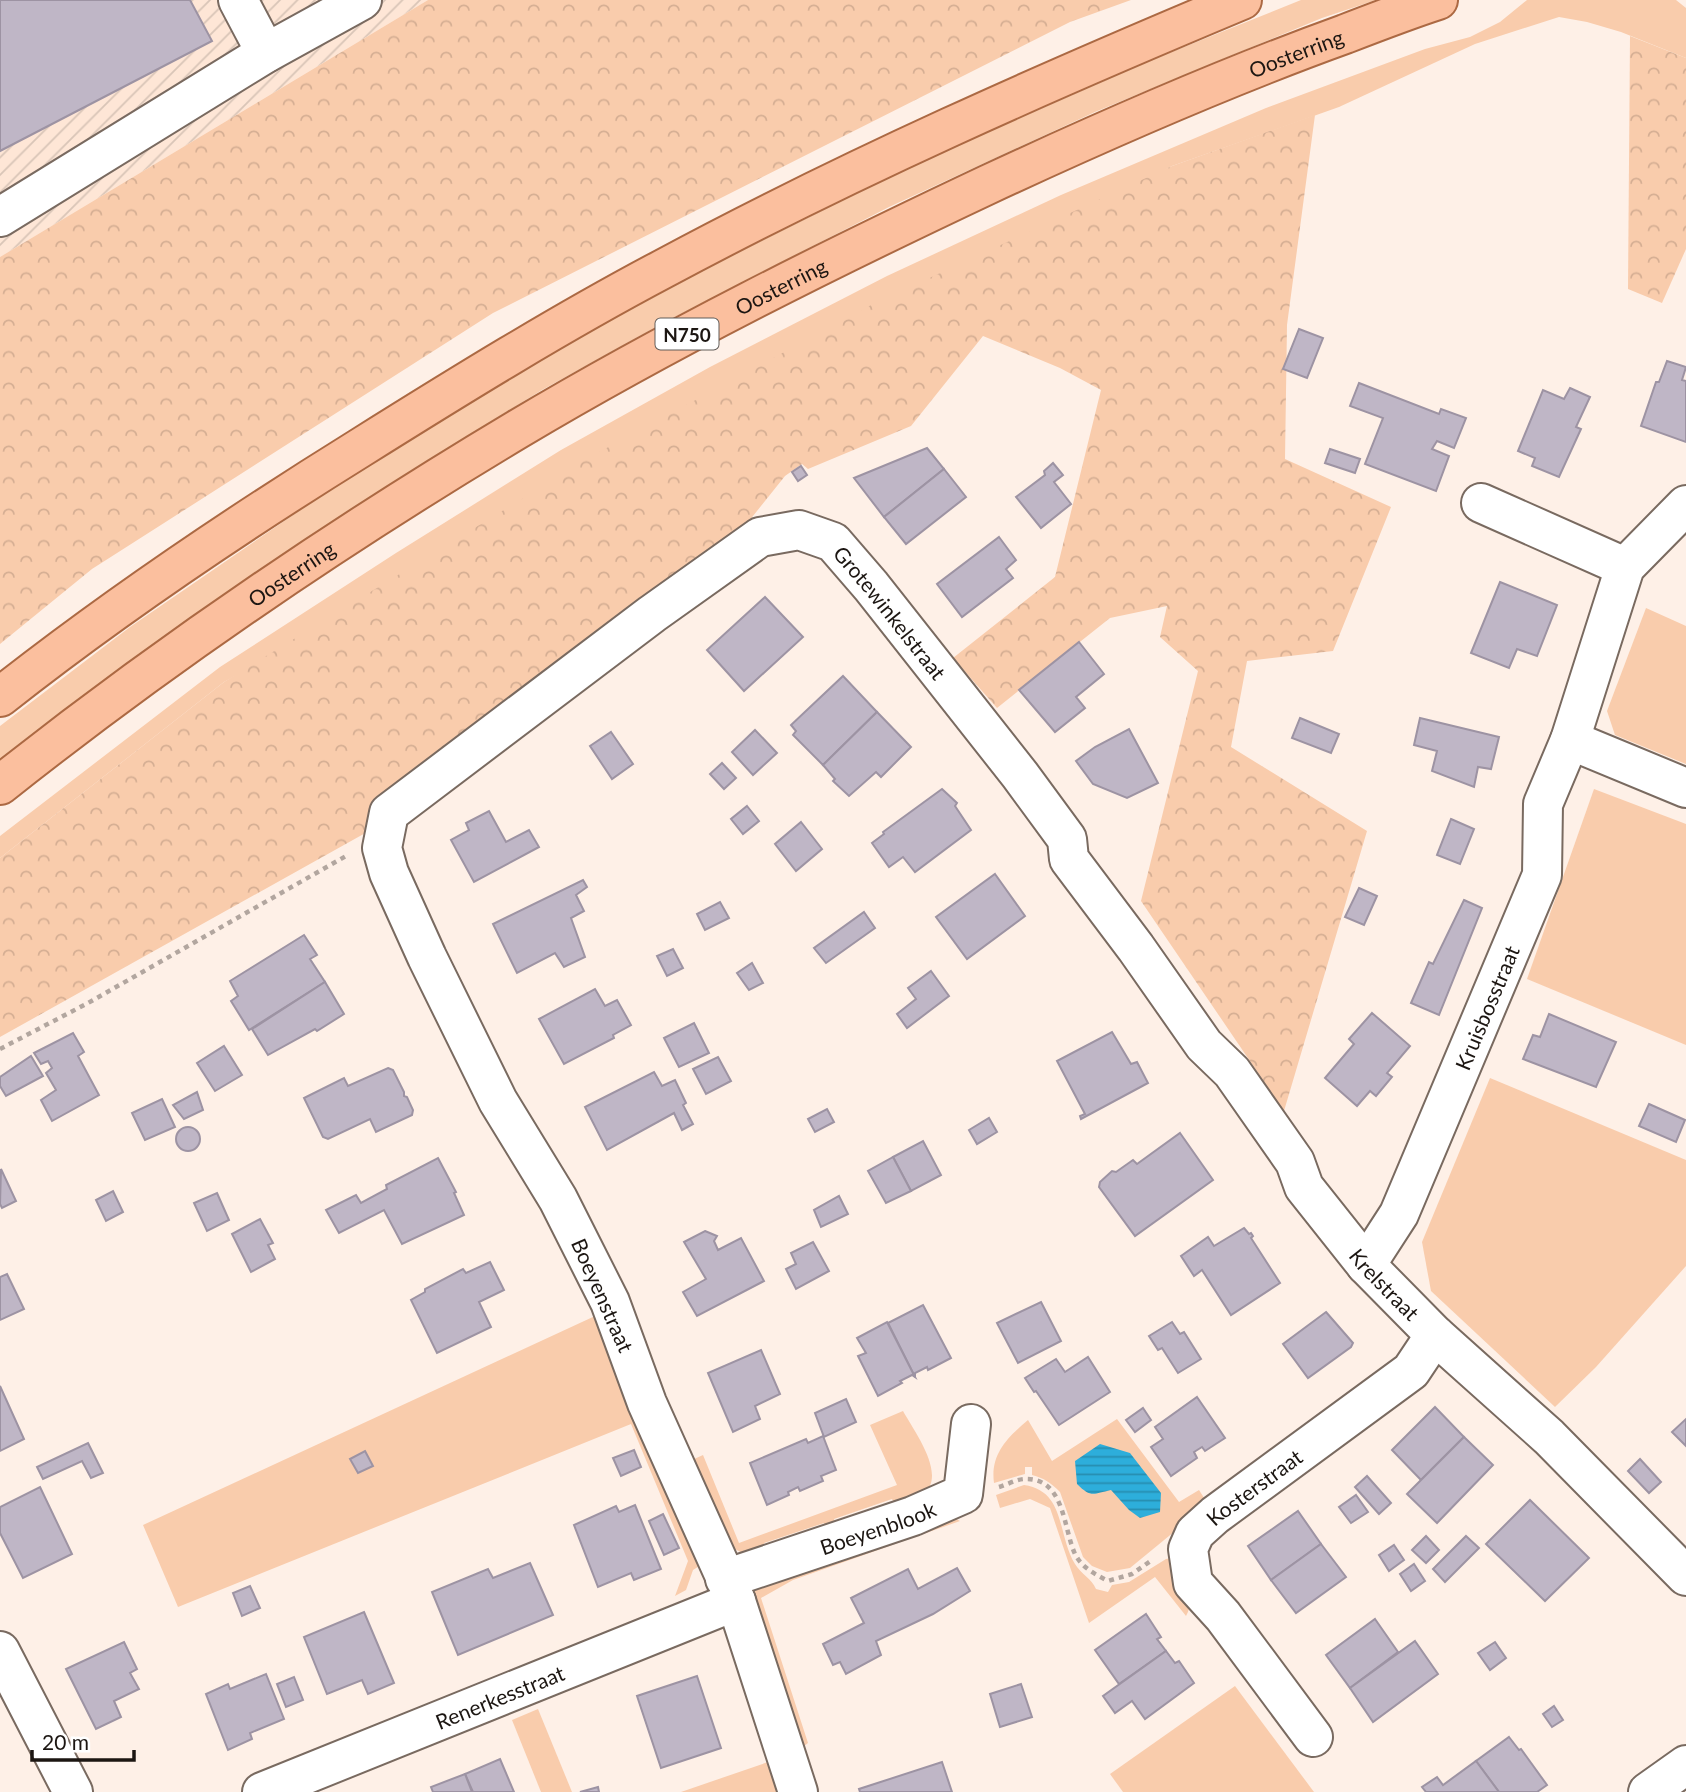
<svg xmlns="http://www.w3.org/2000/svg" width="1686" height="1792" font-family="Lato,sans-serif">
<defs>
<pattern id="industrial-furrows" width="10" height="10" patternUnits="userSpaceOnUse" patternTransform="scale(1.75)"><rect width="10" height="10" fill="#fee6d6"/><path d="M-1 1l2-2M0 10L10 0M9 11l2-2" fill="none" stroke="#d9c5b7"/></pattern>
<pattern id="forest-crowns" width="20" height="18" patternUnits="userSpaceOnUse" patternTransform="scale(1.75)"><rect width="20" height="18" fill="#f9ccac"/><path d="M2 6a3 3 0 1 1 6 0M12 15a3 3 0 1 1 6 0" fill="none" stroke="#d5ae93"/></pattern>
<pattern id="water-rules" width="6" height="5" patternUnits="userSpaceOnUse" patternTransform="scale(1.75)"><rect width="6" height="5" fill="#2daedb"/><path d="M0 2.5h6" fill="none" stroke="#268db0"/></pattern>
</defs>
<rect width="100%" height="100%" fill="#fef0e7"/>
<!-- industrial -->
<polygon fill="url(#industrial-furrows)" points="0,0 428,0 0,257"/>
<!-- grass -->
<g fill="#f9ccac">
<polygon points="1301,0 1376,0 1322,18 1095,112 889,207 665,322 542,390 414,469 296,546 80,698 0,762 0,726 130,627 344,480 508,376 715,264 928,158 1154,59"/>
<polygon points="1527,0 1676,0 1686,8 1686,58 1621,32 1587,22 1559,17 1475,44 1339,107 1172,166 224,682 0,858 0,836 220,667 396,553 561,450 710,367 887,276 1061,195 1266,108 1425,49 1470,37 1500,22"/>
<polygon points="1646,608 1686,626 1686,764 1615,735 1607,711"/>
<polygon points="1594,789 1686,824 1686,1045 1527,979"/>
<polygon points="1490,1078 1686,1160 1686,1266 1596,1367 1555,1407 1431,1291 1422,1242"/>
<polygon points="595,1316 701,1565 693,1570 686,1590 675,1596 688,1561 631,1424 178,1607 143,1525"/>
<path d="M903 1411C914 1431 949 1477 922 1495 915 1500 904 1503 896 1506L892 1499 834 1519 837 1527 827 1531 824 1523 764 1543 768 1553 748 1556 731 1547 692 1460 703 1455 739 1543 897 1485 870 1425Z"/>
<path d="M1117 1419 1179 1502 1199 1490 1208 1504 1130 1568 1107 1572 1092 1566 1083 1557 1060 1492C1051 1483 1044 1478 1032 1475V1467H1025V1474L994 1483C990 1454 1008 1437 1028 1420L1052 1461Z"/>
<path d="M1024 1485C1066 1491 1057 1535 1075 1564 1081 1574 1092 1579 1096 1589L1108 1592 1112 1585 1129 1582 1166 1559 1172 1558C1180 1575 1197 1597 1186 1616L1155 1577 1089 1623 1050 1508 1030 1499 1000 1508 996 1495Z"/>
<polygon points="951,1516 960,1521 793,1580 761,1598 808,1743 795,1753 752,1602 754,1592 762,1583"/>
<polygon points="1235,1686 1314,1792 1123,1792 1110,1774"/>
<polygon points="538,1709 572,1792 541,1792 512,1720"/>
<polygon points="771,1761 782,1792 681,1792"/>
</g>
<!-- forest -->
<g fill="url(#forest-crowns)">
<polygon points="428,0 1131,0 1070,22 493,313 92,569 0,644 0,257"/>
<polygon points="1630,36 1686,58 1686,249 1662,303 1628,289"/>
<polygon points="1315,115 1287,325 1285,459 1391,507 1333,651 1247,661 1231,747 1367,831 1284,1111 1141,901 1198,671 1160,637 1167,606 1110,618 997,708 953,658 1055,577 1101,390 1060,368 983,336 911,426 808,469 802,464 785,476 749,521 560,666 369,831 0,1037 0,858 224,682 590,457 873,304 1172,166"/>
</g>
<!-- water -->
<path fill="url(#water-rules)" d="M1100 1444 1130 1453 1161 1493 1160 1512 1140 1518 1129 1510 1111 1490C1093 1494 1091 1498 1077 1484L1075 1461Z"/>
<!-- building -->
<g fill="#bfb6c6" stroke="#9d93a3" stroke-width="2">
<polygon points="0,0 190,0 212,41 0,151"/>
<polygon points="1299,329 1323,338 1307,378 1283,369"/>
<polygon points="1667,361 1686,367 1682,380 1686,381 1686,442 1641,426 1656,382 1659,382"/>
<polygon points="1359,383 1439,414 1441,409 1466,418 1454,448 1437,441 1432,449 1449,456 1436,491 1365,464 1383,418 1350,406"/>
<polygon points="1570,388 1590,397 1576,427 1581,429 1559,477 1532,466 1535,458 1518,451 1543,390 1564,399"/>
<polygon points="927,448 944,469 884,517 854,478"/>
<polygon points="1330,449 1360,459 1355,473 1325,463"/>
<polygon points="1053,463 1063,475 1054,482 1071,504 1041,528 1016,497 1045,475 1044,471"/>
<polygon points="801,466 807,475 798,481 792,472"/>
<polygon points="944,469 966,497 906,544 884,517"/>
<polygon points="999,537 1016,560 1006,569 1013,578 962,617 937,584"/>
<polygon points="1500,582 1557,605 1537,656 1517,649 1509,668 1471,653"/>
<polygon points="765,597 803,637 744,691 707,650"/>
<polygon points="1079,642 1104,674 1076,697 1085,708 1055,732 1019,690"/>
<polygon points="843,676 877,712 823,765 793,735 796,731 791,725"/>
<polygon points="877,712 911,747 881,777 876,772 849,796 833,781 835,779 823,765"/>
<polygon points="1300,718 1339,734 1331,753 1292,738"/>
<polygon points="1420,718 1499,737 1491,769 1478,767 1474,787 1432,771 1437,751 1414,745"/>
<polygon points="1129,729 1158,783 1127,798 1093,784 1076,761 1095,747"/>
<polygon points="755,730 777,753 753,775 732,752"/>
<polygon points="611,732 633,764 612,779 590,746"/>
<polygon points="722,763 736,778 724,789 710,774"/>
<polygon points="942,789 957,803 955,806 971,830 915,872 903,857 889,867 872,843 884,834 883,832"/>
<polygon points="747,806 759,821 743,834 731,819"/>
<polygon points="489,811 506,842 529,830 539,847 474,882 451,840 469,830 466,823"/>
<polygon points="1451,819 1474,829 1460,864 1437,855"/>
<polygon points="801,822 822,849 796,871 775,844"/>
<polygon points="995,874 1025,916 967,959 936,917"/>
<polygon points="583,880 587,887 576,895 584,911 571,918 585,957 564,967 555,953 517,973 493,924"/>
<polygon points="1359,888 1377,896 1364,925 1345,917"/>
<polygon points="1464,900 1482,908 1439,1015 1411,1003 1429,962 1433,964"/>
<polygon points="720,902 729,918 705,930 697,914"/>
<polygon points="864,912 875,928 826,963 814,948"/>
<polygon points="304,935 317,955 310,959 325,982 249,1030 231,1001 238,996 230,981"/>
<polygon points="673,949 683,968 667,976 657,956"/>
<polygon points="752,963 763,983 749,990 737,973"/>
<polygon points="931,971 949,996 907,1028 897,1014 916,999 908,988"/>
<polygon points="325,982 344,1014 317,1031 315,1029 268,1055 252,1029"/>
<polygon points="595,989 605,1006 617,1000 631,1025 613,1035 614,1038 564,1064 539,1019"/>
<polygon points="1372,1013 1410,1046 1387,1073 1392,1077 1376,1096 1370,1091 1357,1106 1325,1078 1354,1044 1349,1039"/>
<polygon points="1549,1014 1616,1042 1596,1087 1523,1059 1533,1035 1540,1037"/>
<polygon points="694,1023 709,1053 679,1067 664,1038"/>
<polygon points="1112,1032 1131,1064 1137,1062 1148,1083 1081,1119 1080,1116 1085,1114 1057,1061"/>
<polygon points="73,1033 84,1052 78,1056 99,1095 52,1121 41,1100 56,1090 46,1073 52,1068 48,1061 41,1064 34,1053"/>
<polygon points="224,1046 242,1075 215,1091 197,1063"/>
<polygon points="31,1056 43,1076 6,1096 0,1086 0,1077"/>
<polygon points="718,1057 731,1081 706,1094 693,1069"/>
<polygon points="388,1068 393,1070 404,1092 404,1096 407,1097 413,1110 412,1115 376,1132 370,1119 328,1139 323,1137 304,1098 344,1078 348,1086"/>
<polygon points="654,1072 662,1086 675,1080 686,1103 683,1105 693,1124 682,1130 674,1113 607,1150 585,1107"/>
<polygon points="197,1092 203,1110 184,1119 173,1105"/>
<polygon points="162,1099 175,1127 145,1140 132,1113"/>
<polygon points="1649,1104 1685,1120 1676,1142 1639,1126"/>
<polygon points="827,1109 834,1122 815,1132 808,1119"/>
<polygon points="989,1118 997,1132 977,1144 969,1130"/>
<circle cx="188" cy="1139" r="12"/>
<polygon points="1180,1133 1213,1180 1135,1236 1099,1187 1100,1182 1112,1171 1116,1172 1133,1160 1137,1164"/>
<polygon points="923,1141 941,1175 911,1191 893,1157"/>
<polygon points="893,1157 911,1191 886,1203 868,1171"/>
<polygon points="438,1158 456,1192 454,1193 464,1215 402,1244 384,1210 339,1233 326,1210 356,1195 361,1203 387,1189 386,1185"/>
<polygon points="1,1169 16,1201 2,1208 0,1204"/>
<polygon points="113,1191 123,1212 106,1221 96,1200"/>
<polygon points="217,1193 229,1220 207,1231 194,1203"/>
<polygon points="839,1196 848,1214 821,1227 814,1210"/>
<polygon points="260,1219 273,1243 268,1245 275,1259 251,1272 232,1234"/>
<polygon points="1244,1228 1249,1234 1251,1233 1253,1236 1251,1238 1280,1283 1231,1315 1202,1270 1194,1276 1181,1256 1208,1237 1214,1246"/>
<polygon points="705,1231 717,1236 714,1241 718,1250 741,1238 764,1281 697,1316 683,1292 706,1279 684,1242"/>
<polygon points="813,1242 829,1271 796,1289 786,1269 796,1264 791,1253"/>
<polygon points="490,1262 504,1290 479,1302 491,1327 437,1353 411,1300 425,1292 425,1289 463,1269 466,1273"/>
<polygon points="7,1274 24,1309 0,1320 0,1277"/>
<polygon points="1041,1302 1061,1341 1018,1363 997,1323"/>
<polygon points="923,1305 951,1358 928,1370 927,1367 915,1373 915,1377 888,1323"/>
<polygon points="1326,1312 1353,1343 1351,1347 1308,1378 1283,1344"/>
<polygon points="887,1322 915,1377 912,1375 900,1381 902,1383 878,1396 858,1356 866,1353 857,1338"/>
<polygon points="1172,1322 1180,1334 1184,1332 1201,1359 1178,1373 1162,1348 1158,1350 1149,1336"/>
<polygon points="761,1350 780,1394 755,1406 760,1419 733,1432 708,1373"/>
<polygon points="1088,1357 1110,1392 1059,1425 1036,1391 1034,1392 1025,1378 1056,1359 1065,1372"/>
<polygon points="0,1386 24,1439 0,1451"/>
<polygon points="1197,1397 1225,1438 1205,1451 1202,1447 1194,1452 1197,1458 1171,1476 1151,1447 1163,1439 1155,1427"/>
<polygon points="846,1399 856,1422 824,1437 815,1413"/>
<polygon points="1435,1407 1464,1437 1421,1480 1392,1450"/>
<polygon points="1143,1408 1151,1420 1135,1432 1126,1420"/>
<polygon points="1686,1419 1686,1446 1672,1432"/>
<polygon points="823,1436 836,1470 821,1476 823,1481 800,1491 798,1487 788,1492 789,1495 767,1505 750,1463 806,1439 808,1443"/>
<polygon points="1464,1437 1493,1465 1437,1523 1407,1494"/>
<polygon points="88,1443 103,1473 91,1478 82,1461 43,1479 37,1467"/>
<polygon points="634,1450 641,1467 621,1476 613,1458"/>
<polygon points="365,1451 373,1466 358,1473 350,1459"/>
<polygon points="1640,1459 1661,1482 1649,1493 1628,1471"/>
<polygon points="1367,1476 1391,1503 1379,1514 1355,1487"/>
<polygon points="40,1487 72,1554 23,1578 0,1533 0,1507"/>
<polygon points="1356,1495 1368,1512 1351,1523 1339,1507"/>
<polygon points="1530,1500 1589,1558 1545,1601 1486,1544"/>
<polygon points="635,1505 661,1569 634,1580 631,1573 598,1587 574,1525 616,1506 619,1512"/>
<polygon points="1298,1511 1321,1544 1271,1580 1248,1546"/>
<polygon points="663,1514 679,1548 664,1555 649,1521"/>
<polygon points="1426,1536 1439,1550 1426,1563 1412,1550"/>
<polygon points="1466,1536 1479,1548 1445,1582 1433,1569"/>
<polygon points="1321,1544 1346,1577 1296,1613 1271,1580"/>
<polygon points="1394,1545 1404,1560 1389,1571 1379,1555"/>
<polygon points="530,1563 553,1615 458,1655 432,1592 488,1569 493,1578"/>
<polygon points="1414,1564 1425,1581 1411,1591 1400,1574"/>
<polygon points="957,1568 970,1591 933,1614 876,1641 881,1655 846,1674 840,1662 833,1665 823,1644 864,1623 851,1598 908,1569 918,1589"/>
<polygon points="250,1586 260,1608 242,1616 233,1593"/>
<polygon points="364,1612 394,1683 368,1694 362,1680 327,1694 304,1637"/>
<polygon points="1146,1614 1161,1637 1157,1639 1166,1651 1119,1684 1095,1650"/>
<polygon points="1375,1619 1398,1652 1350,1688 1326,1655"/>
<polygon points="1415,1641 1438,1674 1373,1722 1350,1688"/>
<polygon points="124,1642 137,1669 130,1673 139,1689 114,1701 121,1717 96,1729 66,1669"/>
<polygon points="1495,1642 1506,1658 1490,1670 1478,1653"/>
<polygon points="1166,1651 1175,1663 1179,1661 1194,1683 1145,1719 1132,1701 1115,1713 1103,1696"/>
<polygon points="266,1674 284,1719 250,1733 252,1739 228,1750 206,1694 228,1684 230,1689"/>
<polygon points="697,1676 721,1748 661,1768 637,1696"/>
<polygon points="294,1677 303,1700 286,1707 277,1684"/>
<polygon points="1021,1684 1032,1717 1000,1727 990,1694"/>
<polygon points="1554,1706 1563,1720 1552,1727 1543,1714"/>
<polygon points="1509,1737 1519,1750 1521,1749 1547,1785 1537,1792 1499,1792 1476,1761"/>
<polygon points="500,1759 514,1792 473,1792 465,1774"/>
<polygon points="1476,1761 1499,1792 1426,1792 1422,1787 1437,1777 1443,1785"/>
<polygon points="942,1762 952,1792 860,1792 859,1789"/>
<polygon points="465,1774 472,1792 433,1792 431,1787"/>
<polygon points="598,1787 599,1792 580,1792"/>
</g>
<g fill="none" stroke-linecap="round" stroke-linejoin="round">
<!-- minor casing -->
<g stroke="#796a60" stroke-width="42">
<g id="minor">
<polyline points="238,0 266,53"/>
<polyline points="0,217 266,53 362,0"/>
<polyline points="1481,503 1625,567"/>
<polyline points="1570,740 1686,788"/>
<path id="s1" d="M1366 1265 1399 1214 1542 875 1543 804 1570 740 1625 567 1686 505"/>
<path id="s2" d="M725 1579 913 1516 963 1494 971 1424"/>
<polyline points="0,1651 73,1792"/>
<path id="s3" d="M1313 1737 1223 1616 1193 1583 1188 1549 1195 1533 1215 1515 1411 1371 1435 1335"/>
<path id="s4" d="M262 1792 736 1601"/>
<path id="s5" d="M798 1792 736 1601 647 1403 610 1302 558 1199 498 1101 427 957 389 873 382 848 389 813 652 614 760 537 799 530 833 542 871 586 1020 775 1067 839 1069 859 1136 948 1204 1045 1232 1072 1295 1162 1304 1187 1366 1265 1435 1335 1549 1437 1686 1576"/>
<polyline points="1648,1792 1686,1765"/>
</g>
</g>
<!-- major casing -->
<g stroke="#ac6943" stroke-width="42">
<g id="major">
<path d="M0 697C114 607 236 525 360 448 459 386 559 324 663 269 851 168 1046 82 1242 0"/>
<path id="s6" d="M0 785C164 655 339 536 518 429 669 339 828 260 987 185 1105 130 1223 78 1345 34 1376 22 1407 10 1438 0"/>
</g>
</g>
<!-- path -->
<g stroke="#b2a69f" stroke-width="4.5" stroke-dasharray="5 5" stroke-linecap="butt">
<polyline points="0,1049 88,1003 346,856"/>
<path d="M999 1487C1006 1485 1017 1479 1025 1479 1065 1478 1063 1528 1075 1554 1082 1568 1095 1574 1108 1581L1132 1574 1152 1560"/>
</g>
<!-- minor -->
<use href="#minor" stroke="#fff" stroke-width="38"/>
<!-- major -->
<use href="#major" stroke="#fbbf9e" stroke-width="38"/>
</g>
<g text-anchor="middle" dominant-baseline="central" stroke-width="6" stroke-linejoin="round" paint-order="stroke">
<!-- shield labels -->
<rect fill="#fff" stroke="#605c59" stroke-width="2" x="655.5" y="318.5" width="63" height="31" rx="5"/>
<g font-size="19" font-weight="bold" fill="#1c1612">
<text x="687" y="334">N750</text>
</g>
<!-- street labels -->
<g font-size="21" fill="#1c1612" stroke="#fff">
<text stroke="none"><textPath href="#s6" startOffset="1494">Oosterring</textPath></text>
<text stroke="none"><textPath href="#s6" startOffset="928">Oosterring</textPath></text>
<text stroke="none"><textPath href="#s6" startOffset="360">Oosterring</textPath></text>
<text stroke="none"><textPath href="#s5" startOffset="1699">Grotewinkelstraat</textPath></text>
<text stroke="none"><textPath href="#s1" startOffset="285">Kruisbosstraat</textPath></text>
<text stroke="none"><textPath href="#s5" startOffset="2538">Krelstraat</textPath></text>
<text transform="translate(603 1295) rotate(66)">Boeyenstraat</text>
<text stroke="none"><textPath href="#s3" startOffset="322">Kosterstraat</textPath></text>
<text stroke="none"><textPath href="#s2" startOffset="161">Boeyenblook</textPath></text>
<text stroke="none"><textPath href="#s4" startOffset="256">Renerkesstraat</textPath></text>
</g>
</g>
<!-- scale -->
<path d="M32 1750v10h102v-10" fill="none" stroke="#1c1612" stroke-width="3.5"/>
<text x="42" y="1750" font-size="21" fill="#1c1612" stroke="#ffffff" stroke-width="5" paint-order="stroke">20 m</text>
</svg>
